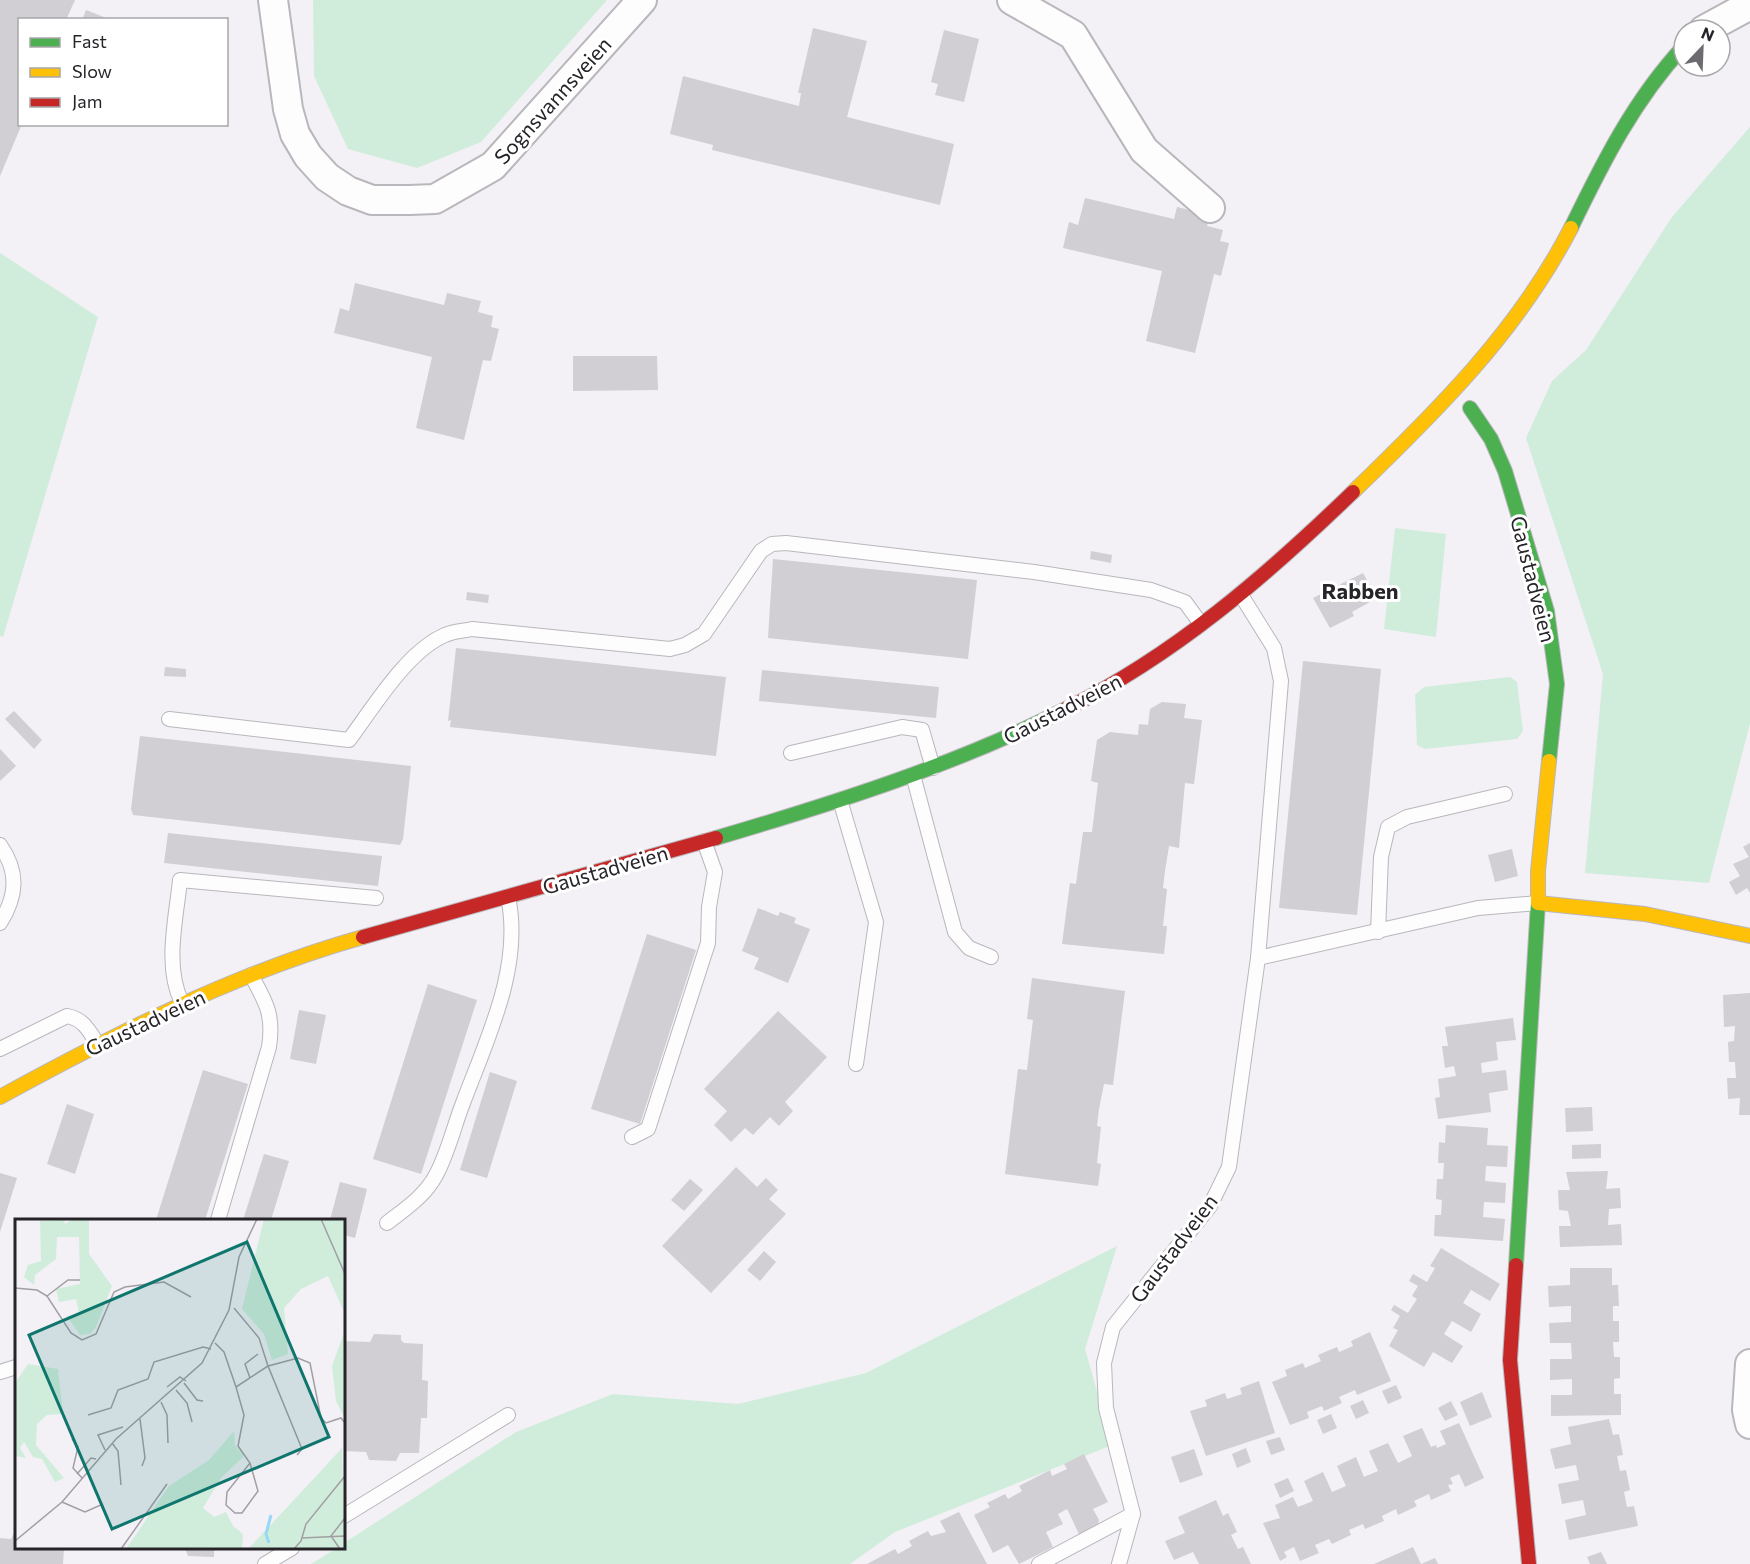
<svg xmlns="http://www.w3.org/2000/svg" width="1750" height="1564" font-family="Commissioner,sans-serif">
<rect width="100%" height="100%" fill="#f3f0f6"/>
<!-- green -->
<g fill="#d0eddc">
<polygon points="313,0 607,0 481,142 417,168 348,149 314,76"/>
<polygon points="1750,127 1750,723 1709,883 1585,873 1603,674 1526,438 1552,381 1586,350 1672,217"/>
<polygon points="0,253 98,317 3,637 0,636"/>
<polygon points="1395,528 1446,534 1436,637 1384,629"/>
<polygon points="1510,677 1517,682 1523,731 1517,739 1425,749 1417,745 1415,695 1424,687"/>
<polygon points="1117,1246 1085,1349 1112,1445 895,1532 850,1564 311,1564 337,1548 344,1548 344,1543 516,1432 613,1394 738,1404 866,1373"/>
</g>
<!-- building -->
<g fill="#d1cfd3">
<polygon points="0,0 75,0 66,20 20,20 20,124 22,124 0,176"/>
<polygon points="86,10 109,19 109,20 82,20"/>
<polygon points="813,28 867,41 847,117 954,144 940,205 712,150 713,145 670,134 683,76 799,106 801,93 798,93"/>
<polygon points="944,30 979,39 964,102 935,95 938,84 931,82"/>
<polygon points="1085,198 1174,219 1177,207 1210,215 1207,226 1223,230 1220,241 1229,243 1221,276 1214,274 1195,353 1146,341 1162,271 1063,248 1069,222 1078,225"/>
<polygon points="355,283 444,305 447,293 481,301 478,312 493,316 491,327 499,329 491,361 483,360 464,440 416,428 432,357 334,333 340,308 349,311"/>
<polygon points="573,356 657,356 658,390 573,391"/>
<polygon points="1091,551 1112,555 1111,563 1090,559"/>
<polygon points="773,559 977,580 968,659 768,638"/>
<polygon points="1363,573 1377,598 1352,612 1354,616 1330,628 1313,598"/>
<polygon points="467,592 489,595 488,603 466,600"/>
<polygon points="456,648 726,677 716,756 450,727 451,720 448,721"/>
<polygon points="1303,661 1381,669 1357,915 1279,908"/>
<polygon points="165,667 186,669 186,677 164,676"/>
<polygon points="762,670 939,687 936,718 759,701"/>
<polygon points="1162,702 1186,704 1184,718 1202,720 1194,784 1185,783 1179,848 1169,846 1165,871 1163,888 1167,889 1163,926 1167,926 1164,954 1062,944 1070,883 1076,884 1083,832 1092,832 1098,783 1091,781 1097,740 1110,732 1138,735 1139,724 1148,725 1150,709"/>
<polygon points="14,711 42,740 34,749 5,719"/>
<polygon points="140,736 411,766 403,839 400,845 133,815 131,809"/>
<polygon points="0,749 16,766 0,781"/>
<polygon points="168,833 382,856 378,886 164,863"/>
<polygon points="1750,843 1750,893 1747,888 1736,895 1729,882 1740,876 1733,864 1749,857 1743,847"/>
<polygon points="1512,849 1518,876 1495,882 1488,855"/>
<polygon points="758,908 778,916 780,912 796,918 794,923 810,929 788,983 754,969 759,958 742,951"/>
<polygon points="647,934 696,950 640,1124 591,1109"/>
<polygon points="1032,978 1125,991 1113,1085 1104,1084 1099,1109 1097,1126 1101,1127 1097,1163 1101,1164 1098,1186 1005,1174 1018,1069 1027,1070 1033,1020 1027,1019"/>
<polygon points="428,984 477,1000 421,1174 373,1159"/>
<polygon points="1750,993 1750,1115 1739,1115 1740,1098 1728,1099 1727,1078 1736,1078 1735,1062 1729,1062 1728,1042 1734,1041 1735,1026 1724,1027 1723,995"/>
<polygon points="299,1010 326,1015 316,1064 290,1059"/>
<polygon points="778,1011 827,1057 785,1102 793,1111 779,1126 770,1117 753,1135 745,1128 731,1142 714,1125 727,1111 704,1089"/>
<polygon points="1513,1018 1516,1040 1496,1042 1498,1060 1481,1063 1482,1073 1506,1070 1508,1090 1489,1093 1491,1112 1438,1119 1435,1098 1440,1097 1438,1079 1456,1076 1454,1066 1445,1068 1442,1046 1448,1046 1445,1027"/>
<polygon points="203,1070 248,1084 205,1220 156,1220"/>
<polygon points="490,1072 517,1081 487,1178 460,1170"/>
<polygon points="67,1104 94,1114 75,1174 47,1164"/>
<polygon points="1592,1107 1593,1131 1566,1132 1565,1108"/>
<polygon points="1446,1125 1488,1128 1487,1145 1508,1146 1507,1167 1486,1166 1485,1181 1506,1183 1505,1203 1484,1202 1483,1217 1505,1219 1503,1241 1434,1236 1435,1215 1441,1215 1442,1200 1436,1199 1437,1179 1443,1179 1444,1163 1438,1163 1439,1142 1445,1143"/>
<polygon points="1601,1144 1601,1158 1572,1159 1572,1145"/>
<polygon points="264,1154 289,1161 271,1220 243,1220"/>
<polygon points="736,1167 757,1187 766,1178 778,1190 769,1199 786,1214 711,1293 662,1246"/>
<polygon points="1608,1171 1606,1189 1620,1188 1621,1208 1609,1209 1608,1225 1621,1224 1622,1245 1560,1247 1559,1226 1571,1226 1568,1211 1559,1210 1558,1190 1570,1190 1566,1172"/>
<polygon points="0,1173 17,1178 0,1232"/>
<polygon points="690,1179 703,1190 684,1211 671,1200"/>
<polygon points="340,1182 367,1189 355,1238 344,1235 344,1220 330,1220"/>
<polygon points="1441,1248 1500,1284 1490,1301 1471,1290 1463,1303 1481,1314 1471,1332 1452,1321 1444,1334 1463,1346 1452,1363 1433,1352 1424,1367 1389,1346 1398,1330 1393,1328 1400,1316 1391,1310 1394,1305 1408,1313 1417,1299 1412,1296 1418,1286 1409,1281 1413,1274 1427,1282 1435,1268 1430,1266"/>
<polygon points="764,1251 776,1262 760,1281 747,1270"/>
<polygon points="1570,1268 1612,1268 1612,1285 1618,1285 1619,1306 1613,1306 1613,1321 1619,1321 1619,1342 1613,1342 1614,1357 1620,1357 1620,1378 1614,1379 1614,1394 1621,1394 1621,1415 1551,1416 1551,1395 1572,1395 1572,1379 1550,1380 1550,1359 1572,1359 1571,1343 1550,1343 1549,1323 1571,1322 1571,1306 1549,1307 1548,1286 1570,1285"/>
<polygon points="1370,1332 1391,1381 1357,1395 1355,1390 1339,1397 1342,1403 1324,1411 1322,1406 1307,1412 1309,1418 1290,1425 1272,1382 1287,1376 1285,1370 1303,1363 1305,1368 1321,1361 1318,1355 1337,1347 1339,1352 1353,1346 1351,1341"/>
<polygon points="374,1334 401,1335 401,1340 404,1343 423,1344 422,1380 428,1381 427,1418 421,1418 419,1453 400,1453 396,1461 369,1460 366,1452 344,1451 344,1341 370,1342"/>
<polygon points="1259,1381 1275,1433 1206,1456 1190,1411 1207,1406 1205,1400 1225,1393 1227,1399 1242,1394 1240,1388"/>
<polygon points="1396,1385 1402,1398 1388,1404 1382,1391"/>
<polygon points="1482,1392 1492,1417 1470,1426 1460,1402"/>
<polygon points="1363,1400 1369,1413 1356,1419 1350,1406"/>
<polygon points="1451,1401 1458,1415 1445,1421 1438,1408"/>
<polygon points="1331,1414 1337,1428 1323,1434 1317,1420"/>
<polygon points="1609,1419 1613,1435 1619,1434 1623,1455 1617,1456 1620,1471 1626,1470 1630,1490 1624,1492 1627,1507 1634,1506 1638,1526 1569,1540 1565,1520 1586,1515 1583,1500 1562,1504 1558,1484 1579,1480 1576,1465 1555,1469 1550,1449 1571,1444 1568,1427"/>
<polygon points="1459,1423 1484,1478 1465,1487 1459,1474 1450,1478 1453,1484 1448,1485 1451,1491 1431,1500 1429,1494 1414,1501 1417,1506 1398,1515 1396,1509 1382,1516 1384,1521 1365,1529 1363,1524 1349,1530 1351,1535 1332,1544 1329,1539 1315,1545 1319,1553 1300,1561 1294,1547 1284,1552 1287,1557 1280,1561 1263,1523 1280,1518 1275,1505 1293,1497 1298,1507 1313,1501 1304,1481 1323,1472 1332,1492 1346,1486 1337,1466 1356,1457 1364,1477 1378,1471 1369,1451 1388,1443 1398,1463 1412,1456 1403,1436 1422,1428 1431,1447 1436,1445 1437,1448 1446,1444 1440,1431"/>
<polygon points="1280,1437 1285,1450 1271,1455 1266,1441"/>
<polygon points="1246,1448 1251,1462 1237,1468 1232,1454"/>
<polygon points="1194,1449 1203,1475 1180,1483 1171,1457"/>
<polygon points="1084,1454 1108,1502 1093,1509 1099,1520 1098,1524 1079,1534 1067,1509 1058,1514 1063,1524 1046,1532 1053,1547 1019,1564 1008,1545 993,1553 974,1515 990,1507 987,1503 1005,1494 1008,1499 1022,1491 1019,1486 1050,1470 1052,1476 1067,1469 1064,1464"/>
<polygon points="1288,1478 1294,1491 1280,1498 1274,1484"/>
<polygon points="1216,1500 1223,1516 1228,1513 1237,1532 1231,1535 1238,1549 1243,1547 1251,1564 1199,1564 1193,1552 1174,1560 1165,1541 1185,1533 1178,1517"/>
<polygon points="959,1512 987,1564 867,1564 895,1549 898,1554 912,1546 909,1541 928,1531 931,1536 946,1532 940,1521"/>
<polygon points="15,1531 16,1548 64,1548 63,1564 0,1564 0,1538 11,1539"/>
<polygon points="1413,1547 1421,1564 1435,1558 1438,1564 1374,1564"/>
<polygon points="185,1548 220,1548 214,1551 214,1557 188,1556"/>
<polygon points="1601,1552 1607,1564 1590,1564 1587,1557"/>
</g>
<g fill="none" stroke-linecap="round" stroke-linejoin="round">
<!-- lane casing -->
<g stroke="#b9b7bb" stroke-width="16">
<g id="lane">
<path d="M169 719 349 740C373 708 407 651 445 635 453 631 463 631 472 629L670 649 685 645 704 634 761 551 772 544 786 543 1034 572 1151 590 1185 602 1201 624"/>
<polyline points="791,753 902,727 922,730 933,768"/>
<polyline points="913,775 955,932 969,948 991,957"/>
<polyline points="840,800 876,922 856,1064"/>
<path d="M0 845C19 872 17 896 0 923"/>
<polyline points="1378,932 1381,857 1388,827 1407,817 1505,794"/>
<polyline points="1258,958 1478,908 1538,903"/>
<path d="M182 1003C164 966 176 920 180 880L376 898"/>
<path d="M0 1049 67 1016C83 1019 88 1029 97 1043"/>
<polyline points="632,1137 648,1129 708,943 709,907 715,872 704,841"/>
<path d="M218 1220 269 1047C274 1015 266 1002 251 975"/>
<path d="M387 1223C405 1209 425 1196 436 1175 448 1153 454 1126 463 1103 487 1039 523 966 508 897"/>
<polyline points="0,1372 16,1367"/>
<polyline points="344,1516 508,1415"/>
<polyline points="265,1564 292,1548"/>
<polyline points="1039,1564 1133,1514"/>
<polyline points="1119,1564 1133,1514 1106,1408 1104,1363 1113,1327 1210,1206 1229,1167 1258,958 1281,681 1274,648 1241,595"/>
</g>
</g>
<!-- street casing -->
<g stroke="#b9b7bb" stroke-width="32">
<g id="street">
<polyline points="273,0 288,109 295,134 308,156 327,177 348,191 372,200 409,200 435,199 493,166 642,0"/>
<polyline points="1012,0 1073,35 1144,150 1210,208"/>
<polyline points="1704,30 1750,5"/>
<polyline points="1750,1364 1747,1410 1750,1424"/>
</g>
</g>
<!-- fast casing -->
<g stroke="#b9b7bb" stroke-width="16">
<g id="fast">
<path d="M1571 228C1603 162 1634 100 1684 46"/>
<polyline points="1470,408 1491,439 1505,471 1547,611 1557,684 1549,761"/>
<path d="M716 838C835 803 955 765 1066 709"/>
<polyline points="1516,1265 1538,903"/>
</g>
</g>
<!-- slow casing -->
<g stroke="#b9b7bb" stroke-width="16">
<g id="slow">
<path d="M1353 492C1436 412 1518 331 1571 228"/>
<polyline points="1549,761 1538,871 1538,903 1645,914 1750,936"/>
<path d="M0 1097C117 1033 235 973 363 937"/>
</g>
</g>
<!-- jam casing -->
<g stroke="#b9b7bb" stroke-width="16">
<g id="jam">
<path d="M1066 709C1175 655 1266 576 1353 492"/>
<polyline points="363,937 716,838"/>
<polyline points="1516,1265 1510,1360 1529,1564"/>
</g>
</g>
<!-- lane -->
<use href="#lane" stroke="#fdfdfe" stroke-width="14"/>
<!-- street -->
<use href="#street" stroke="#fdfdfe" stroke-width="28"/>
<!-- fast -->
<use href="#fast" stroke="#4caf50" stroke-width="14"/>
<!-- slow -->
<use href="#slow" stroke="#ffc107" stroke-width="14"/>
<!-- jam -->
<use href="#jam" stroke="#c62828" stroke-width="14"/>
</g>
<g text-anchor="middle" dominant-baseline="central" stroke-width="6" stroke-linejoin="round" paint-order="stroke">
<!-- street labels -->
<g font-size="21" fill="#262428" stroke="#fff">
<text transform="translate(552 100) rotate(-48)">Sognsvannsveien</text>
<text transform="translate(1534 579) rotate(76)">Gaustadveien</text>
<text transform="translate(1062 708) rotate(-27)">Gaustadveien</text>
<text transform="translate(605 869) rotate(-16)">Gaustadveien</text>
<text transform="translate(145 1022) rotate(-25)">Gaustadveien</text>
<text transform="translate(1173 1248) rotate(-53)">Gaustadveien</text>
</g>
<!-- neighbourhood labels -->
<g font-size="22" font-weight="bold" fill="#262428" stroke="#fff">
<text x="1360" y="590">Rabben</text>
</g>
</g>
<!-- overview -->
<g transform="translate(15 1219)">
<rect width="330" height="330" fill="#f3f0f6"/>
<path d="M58 0H74V35L97 67 81 108 75 115 65 116 52 97 64 94 61 80 44 83 41 70 65 65 64 18H42L41 40 20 56 19 66 9 58 13 46 26 42 25 2 49 1 50 5ZM249 0H330V95L313 57 286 70 269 89 273 135 257 141 249 115 227 90ZM330 111V200L321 182 317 147ZM13 145 43 150 48 195 32 196 22 205 21 226 49 259 40 263 27 240 18 238 9 223 5 229 11 239 0 237V164ZM219 212 220 226 229 237 206 259 188 289 199 298 211 293 218 307 228 315 227 329 233 330H111L154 267 194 241ZM327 229 330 330H233L305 253Z" fill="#d0eddc"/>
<path fill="none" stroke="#98d7f5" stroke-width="3" d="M254 324 251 315 256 296"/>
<path fill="none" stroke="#a19ea4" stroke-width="1.5" d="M306 0 330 55M0 69 22 71 32 77 56 114 67 121 81 115 99 73 110 68 149 63 176 78M32 77 53 61H65M219 89 244 119 253 147 283 139 295 144 306 199 311 204 326 199 330 204M200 124 209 133 221 168 229 196 223 227 235 244 243 272 227 294H220L211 286 212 273 235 244M235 159 230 145 243 135M169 164 182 181 188 182M152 168 165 158 171 162M221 168 253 147 287 230 282 236M161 171 172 184 177 203M146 183 152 196 153 224M73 196 96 189 103 171 133 160 139 143 188 128 196 130M125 200 130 239 127 247M57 220 63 228 58 249 67 259M97 224 103 232 106 266M90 231 83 216 108 208M62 255 76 239 81 240M47 283 70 293 88 285M287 319 330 317M0 322 47 283 101 220 187 144 214 91 224 38 242 0M106 330 152 265M279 330 286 322 291 305 330 257M325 330 316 317 330 299"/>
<path fill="#0f766e" fill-opacity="0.15" stroke="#0f766e" stroke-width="3" d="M232 23 314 218 97 310 14 116Z"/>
<rect width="330" height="330" fill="none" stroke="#262428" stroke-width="3"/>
</g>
<!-- legend -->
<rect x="18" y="18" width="210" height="108" fill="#ffffff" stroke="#a8a7a9" stroke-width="1.5"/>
<rect x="30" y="38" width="30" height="9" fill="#4caf50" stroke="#a8a7a9" stroke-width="1.5"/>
<text x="72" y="48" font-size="18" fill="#262428">Fast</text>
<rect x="30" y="68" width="30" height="9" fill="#ffc107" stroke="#a8a7a9" stroke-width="1.5"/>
<text x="72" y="78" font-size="18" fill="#262428">Slow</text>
<rect x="30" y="98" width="30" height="9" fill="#c62828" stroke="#a8a7a9" stroke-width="1.5"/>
<text x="72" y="108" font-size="18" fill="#262428">Jam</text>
<!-- north arrow -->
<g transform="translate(1702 48) rotate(23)"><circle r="28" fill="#ffffff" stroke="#a8a7a9" stroke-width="1.5"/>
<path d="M0-4.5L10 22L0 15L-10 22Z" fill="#6e6b70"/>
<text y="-9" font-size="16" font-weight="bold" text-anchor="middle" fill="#262428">N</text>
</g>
</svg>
